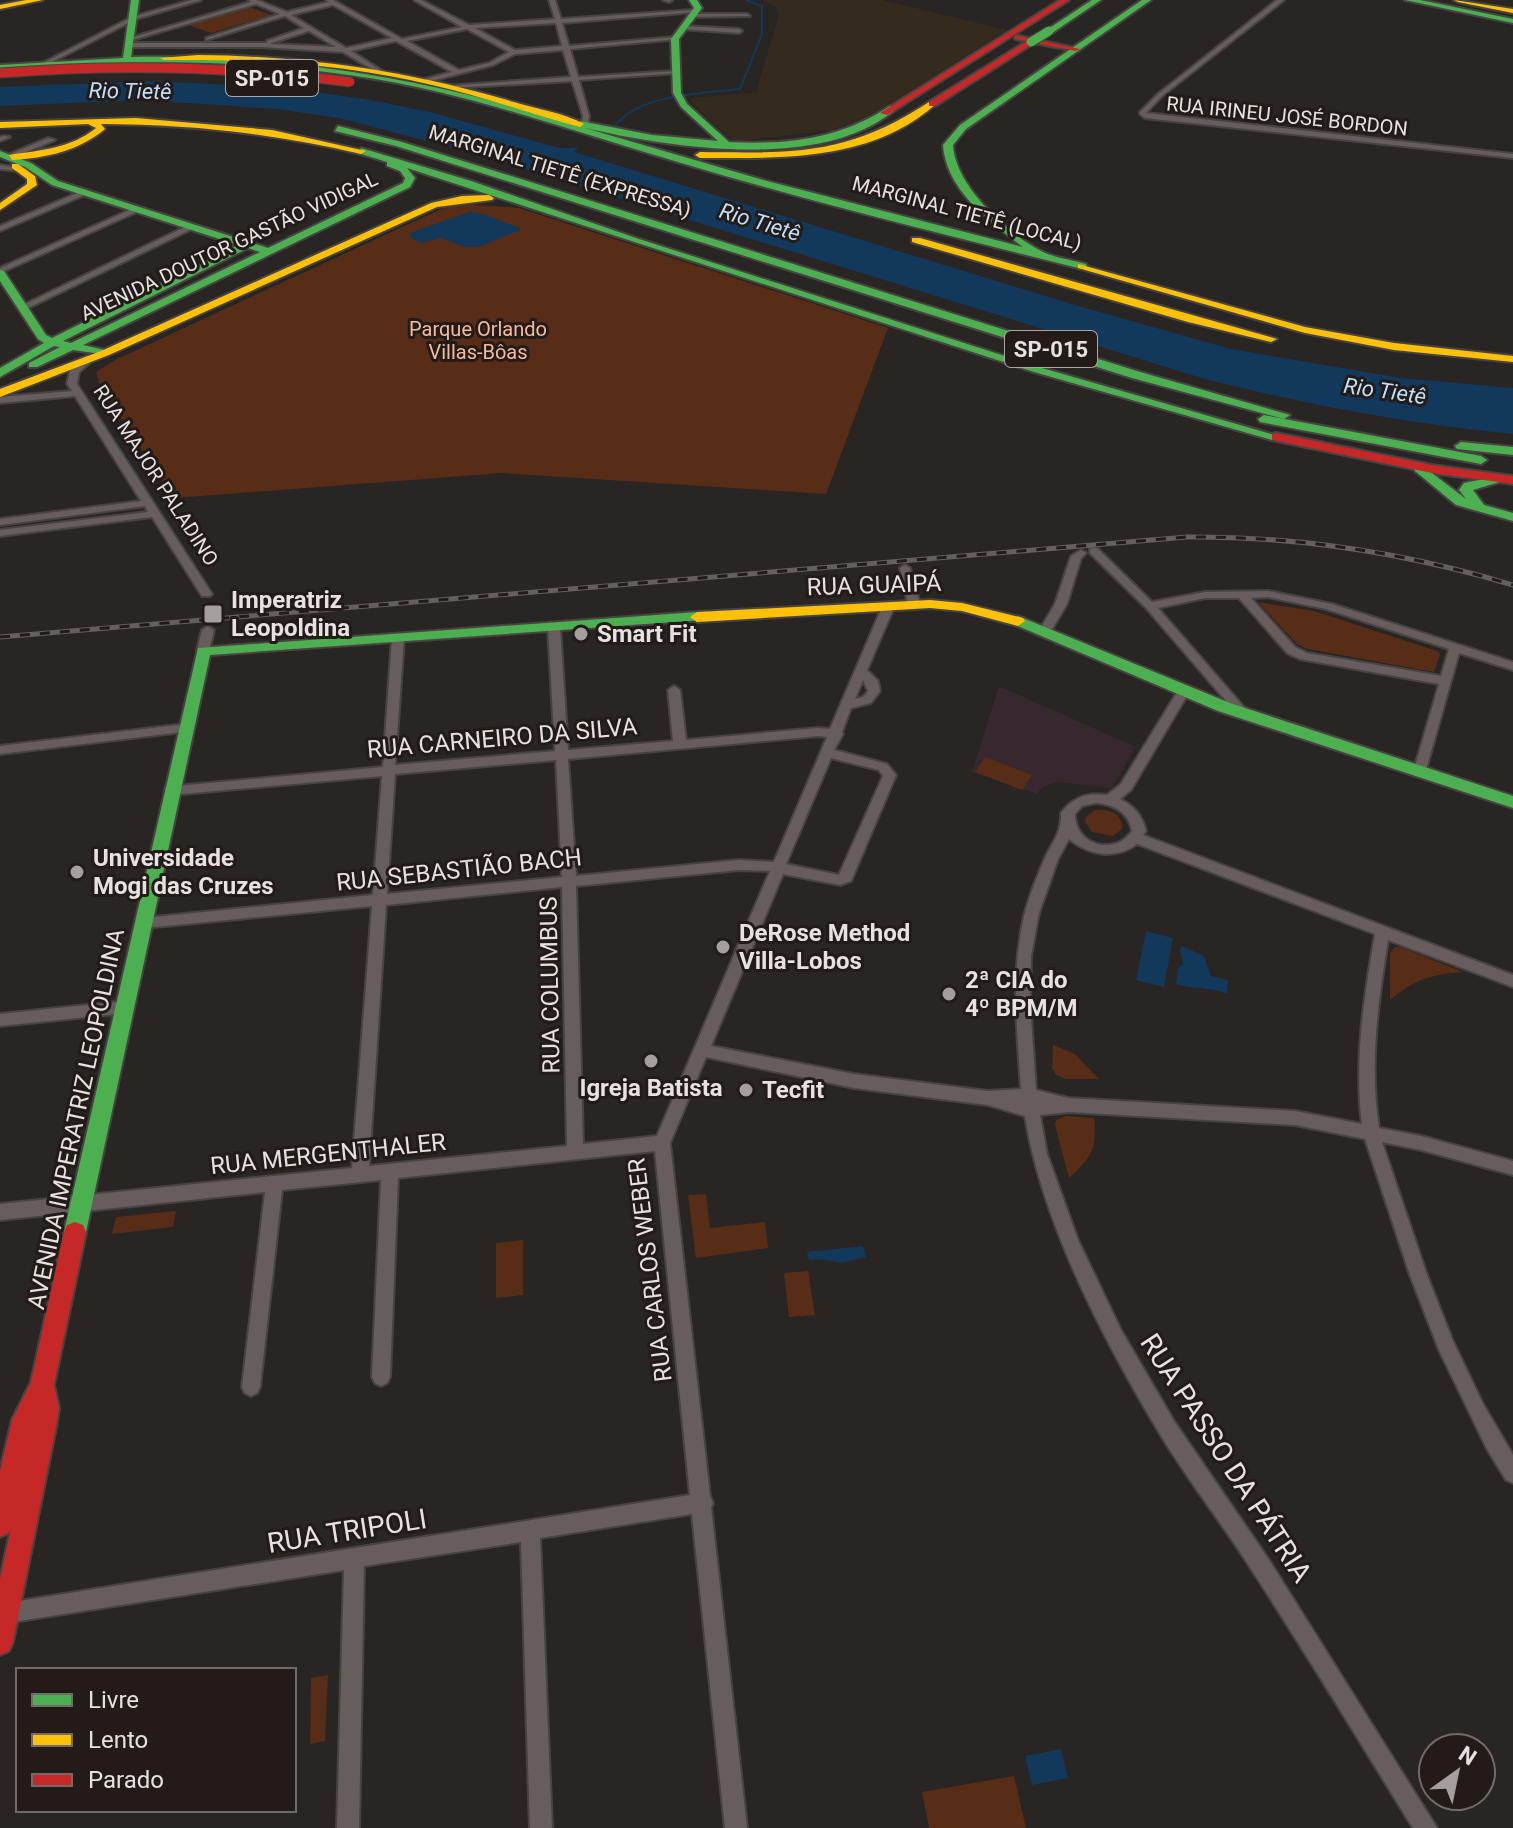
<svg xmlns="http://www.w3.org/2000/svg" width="1513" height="1828" font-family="Roboto,sans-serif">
<rect width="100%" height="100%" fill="#292523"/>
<!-- commercial -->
<polygon fill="#342a1d" points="762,0 882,0 1007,30 880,110 854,122 831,130 734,142 693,104 690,98 756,92 779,14 775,7"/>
<!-- education -->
<polygon fill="#37272e" points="999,686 1136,747 1112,788 1057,782 1042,787 1037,794 972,772"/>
<!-- green -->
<g fill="#572d17">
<polygon points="249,7 271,15 211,33 189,25"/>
<polygon points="464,204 519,208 888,328 826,494 502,473 174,498 101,389 96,372 117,359 439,210"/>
<polygon points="1258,602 1314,611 1437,651 1440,654 1434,672 1308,649 1298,645"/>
<polygon points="985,757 1032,775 1022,790 975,772"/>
<path d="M1095 810C1108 809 1123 813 1122 829L1113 836 1092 832 1085 822 1086 817Z"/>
<path d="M1395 947H1400L1463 972C1433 974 1413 980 1390 1000V953Z"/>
<polygon points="1053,1045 1075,1054 1099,1079 1066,1079 1056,1075 1052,1068"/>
<path d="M1066 1116 1094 1118C1097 1149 1092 1157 1069 1178L1055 1125 1056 1120Z"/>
<polygon points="706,1194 710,1228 765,1222 768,1248 696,1258 688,1195"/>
<polygon points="176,1211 173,1227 112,1234 116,1217"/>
<polygon points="523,1240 523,1295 496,1298 496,1243"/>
<polygon points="808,1271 815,1315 789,1317 784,1273"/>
<polygon points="328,1675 325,1741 310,1744 311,1678"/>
<polygon points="1014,1776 1026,1828 929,1828 922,1792"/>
</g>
<!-- water -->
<g fill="#12385b">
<path d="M154 81 288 88 371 100 430 112 559 148H578L574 152 1075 305 1231 349 1401 378 1513 388V434C1409 424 1307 405 1205 379L476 154 339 118 277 109 142 100 0 106V87Z"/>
<polygon points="470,212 483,214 522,229 479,247 465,247 441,238 421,243 409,236 412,232"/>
<polygon points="1146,931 1173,938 1164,987 1136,980"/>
<path d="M1182 946 1204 956 1211 976 1228 980 1227 994C1211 986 1193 990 1176 984L1178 968 1183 964 1180 950Z"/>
<polygon points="863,1246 866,1257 842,1263 821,1259 809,1260 807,1252"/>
<polygon points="1061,1749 1068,1778 1032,1785 1025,1756"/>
</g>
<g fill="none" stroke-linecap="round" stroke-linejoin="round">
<!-- stream -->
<path stroke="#12385b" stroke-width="2" d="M614 127C640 93 701 94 740 89L762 34V6L746 0"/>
<!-- street casing -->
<g stroke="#474342" stroke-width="4">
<g id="street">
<polygon points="192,0 201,0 136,19 48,64 43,63 132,17"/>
<path d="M249 0H257L287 12 329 2 326 0H333L402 39 462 27 414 0H421L469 25 555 19 549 0H555L561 19 693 10 696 12 562 23 569 46 675 37 678 39 570 49 578 77 675 71 678 73 579 80 589 116 588 123 585 125 582 123 583 116 572 81 449 88 446 86 571 77 563 50 515 54 493 65 427 82 425 79 452 72 396 41 351 51 382 71 380 74 343 52 262 47H129L126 45 129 43H267V41L304 28 285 16 206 40V38L280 14 256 4 132 40 127 39 251 2ZM333 5 392 38 346 48 291 15ZM556 23 562 46 515 50 475 28ZM467 29 509 52 489 63 459 70 407 41ZM309 31 336 47 270 44 271 43Z"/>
<polygon points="663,0 672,0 669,2"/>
<polygon points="1277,0 1284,0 1162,96 1146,113 1513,154 1513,158 1145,118 1140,114 1140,112 1158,94"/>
<polygon points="689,14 747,14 750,16 687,17"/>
<polygon points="682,26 739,29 742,31 739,33 680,29"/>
<polygon points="4,136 10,137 0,141 0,137"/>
<polygon points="48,138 55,140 17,156 10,154"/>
<polygon points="0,165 25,169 21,171 0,169"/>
<polygon points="82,191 89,193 0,231 0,226"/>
<polygon points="134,208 141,210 0,273 0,268"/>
<polygon points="189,225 196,227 26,309 19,307"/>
<polygon points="85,358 93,360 79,372 77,384 212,594 210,596 202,596 152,517 0,536 0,530 148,512 145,506 0,525 0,519 141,501 75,396 0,403 0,397 72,391 67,384 70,371"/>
<path d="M1094 548 1098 549 1152 602 1205 592 1268 591 1332 604 1513 662V670L1459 653 1425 773 1424 776H1414L1413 773 1439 684 1300 659 1287 653 1239 598H1205L1158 608 1249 713 1247 716H1239L1146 608 1090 553V549ZM1268 597 1326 609 1449 649 1441 676 1307 653 1295 647 1251 598Z"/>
<polygon points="1081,550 1086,553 1081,558 1067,604 1049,634 1041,634 1039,631 1055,604 1071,556"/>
<polygon points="905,565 910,568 920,604 918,606 914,607 908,604 900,568"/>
<path d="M889 602 895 605 867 670 878 681 880 691 871 703 851 708 842 732 843 734 834 750 887 764 896 775 851 881 840 885 783 874 711 1046 854 1074 988 1091 1021 1089C1017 1031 1011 974 1024 916 1029 897 1037 876 1045 858 1053 841 1062 832 1061 813 1073 797 1088 792 1107 795L1121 784 1179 689 1183 688 1189 692 1131 790 1120 799C1134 806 1142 815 1146 831L1143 835 1513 975V987L1388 940C1378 1002 1369 1064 1379 1128L1421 1136 1513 1161V1175L1421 1150 1382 1142 1427 1275 1452 1339 1483 1404 1513 1455V1483L1506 1480 1487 1449 1439 1350 1410 1275 1365 1139 1295 1125 1069 1112 1040 1115 1047 1154 1078 1240 1121 1330 1174 1421 1269 1560 1437 1828H1413C1361 1744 1309 1658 1255 1575 1225 1527 1189 1482 1160 1434 1104 1341 1042 1223 1025 1116L988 1105 854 1088 706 1057 670 1143 710 1496 713 1503 711 1507 747 1828H725L692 1514 540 1538 552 1828H530L521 1542 364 1566 359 1828H337L344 1570 0 1624V1604L690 1495 655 1151 398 1178 390 1377 387 1383 381 1386 375 1383 372 1377 381 1180 282 1190 260 1387 257 1393 251 1396 245 1393 242 1387 265 1192 0 1220V1204L352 1168 372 906 144 928 139 927 137 923 139 919 144 918 373 895 382 776 171 795 165 790 166 787 383 767 392 638 398 634 404 638 395 765 555 751 548 627 554 623 560 627 568 750 673 741 668 690 674 686 680 690 686 740 818 728 830 729 883 605ZM863 680 868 691 863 697 855 699ZM818 736 827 737 774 862 739 860 576 876 568 759ZM831 758 879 770 883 776 839 875 786 864ZM556 760 562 877 387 894 395 774ZM1095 803C1113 804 1128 811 1132 831 1115 856 1075 846 1075 814L1082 806ZM1069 839C1090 856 1115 860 1137 844L1375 934C1364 997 1354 1061 1362 1124L1295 1111 1068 1098 1036 1090 1030 1003 1031 956 1039 913 1058 859ZM739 870 770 871 657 1136 583 1144 576 886ZM562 887 567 1146 369 1166 386 905Z"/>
<polygon points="208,626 214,630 209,651 203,655 197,651 202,630"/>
<polygon points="186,724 192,728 190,731 0,754 0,746"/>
<polygon points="126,1001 131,1003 133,1007 131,1011 126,1013 0,1026 0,1014"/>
</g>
</g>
<!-- fast casing -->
<g stroke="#474342" stroke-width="4">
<g id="fast">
<path d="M131 0H139L131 57C284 54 431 79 576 125L580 121 652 135 718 141 681 107 673 93 671 39 694 8 689 0H697L702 8 679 39 681 93 687 104 729 142C788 145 840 139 890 106L897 108C825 172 672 148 585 128L767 181 1023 247C990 222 946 190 943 145L960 125 1142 0H1151L966 129 953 145C955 186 1008 234 1043 252 1056 258 1072 260 1086 264L1087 266 1082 269C947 235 811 202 678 162 571 131 467 92 356 76 238 58 119 60 0 69V65L123 58Z"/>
<polygon points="1092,0 1101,0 1052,33 1045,31"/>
<polygon points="1405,0 1420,0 1513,19 1513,23"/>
<polygon points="338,126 402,142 1140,372 1290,415 1284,419 1132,378 396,146 335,131"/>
<path d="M361 148 471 181 639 239 1042 368 1282 437 1272 440 1034 372 407 168 415 178 410 187 83 345 109 351V355L73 350 37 367H29V363L60 347 54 346 0 377V368L44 343 38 339 0 281V270L4 271 46 335 52 338 238 245 52 185 25 167 0 157V151L31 163 58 181 268 248 403 183 405 178 400 171 387 166V162L358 153ZM248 248 260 252 71 343 63 341Z"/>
<polygon points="1264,415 1481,456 1487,460 1481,464 1260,422 1258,419"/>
<polygon points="1461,442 1513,447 1513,455 1457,449 1455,446"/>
<polygon points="1420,464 1466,499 1459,490 1464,483 1503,475 1503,481 1473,490 1484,505 1513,513 1513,521 1456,505 1415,471 1414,468"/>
<polygon points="697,612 702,614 702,620 210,655 86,1232 83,1239 75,1242 67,1239 64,1232 198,648"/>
<polygon points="1018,616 1230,703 1513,796 1513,808 1218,711 1013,624 1011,621"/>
</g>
</g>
<!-- slow casing -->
<g stroke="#474342" stroke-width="4">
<g id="slow">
<polygon points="26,0 43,0 0,9 0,5"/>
<polygon points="1454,0 1513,9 1513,13 1458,2"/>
<path d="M198 55C307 56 410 71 514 102 536 109 565 113 584 124L580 127C530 114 482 96 432 85 344 64 254 59 164 60L160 58Z"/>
<path d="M929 102 936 104C871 162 781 158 700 158L695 155 700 152C794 153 847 156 929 102Z"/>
<path d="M136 118 272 130 366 151 361 154C275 134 190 124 101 124L105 129C79 151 46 158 12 160L9 155C40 150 70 149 96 128L88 124 0 128V122Z"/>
<polygon points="12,164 18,164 35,176 37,185 0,210 0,203 27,184 27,179 12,168"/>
<polygon points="489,195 494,198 492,200 437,207 109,355 0,397 0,389 101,351 431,203 462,196"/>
<polygon points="912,238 920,238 1277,339 1271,342 1188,322 912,242"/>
<polygon points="1078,264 1305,327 1394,343 1513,356 1513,362 1394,350 1305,333 1078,268"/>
<polygon points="930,600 962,603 1023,618 1025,621 1018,626 962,611 930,608 697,622 690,617 697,612"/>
</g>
</g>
<!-- jam casing -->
<g stroke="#474342" stroke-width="4">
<g id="jam">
<polygon points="1060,0 1069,0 887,115 880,113"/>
<polygon points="1015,35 1080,49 1076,51 1034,43 935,106 929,106 929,102 1027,41 1015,39"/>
<polygon points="1276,433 1432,465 1513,476 1513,484 1432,473 1272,440 1272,434"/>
<polygon points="75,1222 83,1225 86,1232 54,1385 59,1408 57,1422 13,1642 9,1651 0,1655 0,1579 11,1528 9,1533 0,1537 0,1471 12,1420 31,1382 64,1232 67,1225"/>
</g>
</g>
<!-- street -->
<use href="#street" fill="#675d5d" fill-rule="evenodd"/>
<!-- fast -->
<use href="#fast" fill="#4caf50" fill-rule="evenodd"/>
<!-- slow -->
<use href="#slow" fill="#ffc107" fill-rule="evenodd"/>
<!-- jam -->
<use href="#jam" fill="#c62828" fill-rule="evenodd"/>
<!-- rail casing -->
<g stroke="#655f5e" stroke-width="5">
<path id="rail" d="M0 637 1187 537C1299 536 1406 553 1513 585"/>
</g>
<!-- rail -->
<use href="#rail" stroke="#221b17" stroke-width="3" stroke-dasharray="10" stroke-linecap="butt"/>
<!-- fast-bridge casing -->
<g stroke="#474342" stroke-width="11" stroke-linecap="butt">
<polyline id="fast-bridge" points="1031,42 1049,31"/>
</g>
<!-- jam-bridge casing -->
<g stroke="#474342" stroke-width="11" stroke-linecap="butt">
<path id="jam-bridge" d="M0 73C118 64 233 66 350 82"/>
</g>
<!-- fast-bridge -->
<use href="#fast-bridge" stroke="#4caf50" stroke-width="9"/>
<!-- jam-bridge -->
<use href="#jam-bridge" stroke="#c62828" stroke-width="9"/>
</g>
<!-- markers -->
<g fill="#a49f9d" stroke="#221b17" stroke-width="3">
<rect x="203" y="604" width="20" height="20" rx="4"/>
<circle cx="581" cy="634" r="8"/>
<circle cx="77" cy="872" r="8"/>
<circle cx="723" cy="947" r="8"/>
<circle cx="949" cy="994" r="8"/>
<circle cx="651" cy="1061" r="8"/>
<circle cx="746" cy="1090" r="8"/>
</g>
<g text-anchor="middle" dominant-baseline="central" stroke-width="6" stroke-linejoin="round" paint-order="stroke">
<!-- far-street labels -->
<g font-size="20" fill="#e7e1df" stroke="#221b17">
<text transform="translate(1287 116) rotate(6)">RUA IRINEU JOSÉ BORDON</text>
<text transform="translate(560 171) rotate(17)">MARGINAL TIETÊ (EXPRESSA)</text>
<text transform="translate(967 213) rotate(15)">MARGINAL TIETÊ (LOCAL)</text>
<text transform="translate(229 246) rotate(-25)">AVENIDA DOUTOR GASTÃO VIDIGAL</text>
<text transform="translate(156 475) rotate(57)">RUA MAJOR PALADINO</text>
</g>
<!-- far-park labels -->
<g font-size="20" fill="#f6ba9f" stroke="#221b17">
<text x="478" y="329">Parque Orlando<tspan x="478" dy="23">Villas-Bôas</tspan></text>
</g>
<!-- shield labels -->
<g fill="#221b17" stroke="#aca6a3" stroke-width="2">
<rect x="226" y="60" width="92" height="36" rx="6"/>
<rect x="1005" y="331" width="92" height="36" rx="6"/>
</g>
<g font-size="22" font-weight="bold" fill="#e7e1df">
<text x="272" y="78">SP-015</text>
<text x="1051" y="349">SP-015</text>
</g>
<!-- far-water labels -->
<g font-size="22" font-style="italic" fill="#c2defd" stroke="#221b17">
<text transform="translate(130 91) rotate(1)">Rio Tietê</text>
<text transform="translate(760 222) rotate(17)">Rio Tietê</text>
<text transform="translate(1385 391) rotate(8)">Rio Tietê</text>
</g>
<!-- street labels -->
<g font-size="24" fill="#e7e1df" stroke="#221b17">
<text transform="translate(874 585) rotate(-2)">RUA GUAIPÁ</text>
<text transform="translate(502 738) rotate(-5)">RUA CARNEIRO DA SILVA</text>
<text transform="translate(459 870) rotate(-6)">RUA SEBASTIÃO BACH</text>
<text transform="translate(550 985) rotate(-91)">RUA COLUMBUS</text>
<text transform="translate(76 1119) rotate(-78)">AVENIDA IMPERATRIZ LEOPOLDINA</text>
<text transform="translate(328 1154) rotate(-6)">RUA MERGENTHALER</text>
<text transform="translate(650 1270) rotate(-97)">RUA CARLOS WEBER</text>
</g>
<!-- poi labels -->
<g font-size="24" font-weight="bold" fill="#e7e1df" stroke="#221b17" text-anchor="start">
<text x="231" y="600">Imperatriz<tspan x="231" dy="28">Leopoldina</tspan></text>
<text x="597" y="634">Smart Fit</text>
<text x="93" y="858">Universidade<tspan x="93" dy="28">Mogi das Cruzes</tspan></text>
<text x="739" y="933">DeRose Method<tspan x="739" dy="28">Villa-Lobos</tspan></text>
<text x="965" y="980">2ª CIA do<tspan x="965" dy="28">4º BPM/M</tspan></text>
<text x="651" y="1088" text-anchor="middle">Igreja Batista</text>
<text x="762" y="1090">Tecfit</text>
</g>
<!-- near-street labels -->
<g font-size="28" fill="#e7e1df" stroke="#221b17">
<text transform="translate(1226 1458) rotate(57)">RUA PASSO DA PÁTRIA</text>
<text transform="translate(347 1531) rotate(-9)">RUA TRIPOLI</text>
</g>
</g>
<!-- legend -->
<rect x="16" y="1668" width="280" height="144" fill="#221b17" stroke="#716a67" stroke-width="2"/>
<rect x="32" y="1694" width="40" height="12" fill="#4caf50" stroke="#716a67" stroke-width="2"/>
<text x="88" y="1708" font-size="24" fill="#e7e1df">Livre</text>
<rect x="32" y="1734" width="40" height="12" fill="#ffc107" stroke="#716a67" stroke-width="2"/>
<text x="88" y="1748" font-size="24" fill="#e7e1df">Lento</text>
<rect x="32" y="1774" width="40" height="12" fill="#c62828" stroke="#716a67" stroke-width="2"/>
<text x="88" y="1788" font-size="24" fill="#e7e1df">Parado</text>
<!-- north arrow -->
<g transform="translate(1457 1772) rotate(33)"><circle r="38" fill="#221b17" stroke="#716a67" stroke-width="2"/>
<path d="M0-6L14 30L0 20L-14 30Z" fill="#a49f9d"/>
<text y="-12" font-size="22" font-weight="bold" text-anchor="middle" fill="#e7e1df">N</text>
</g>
</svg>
